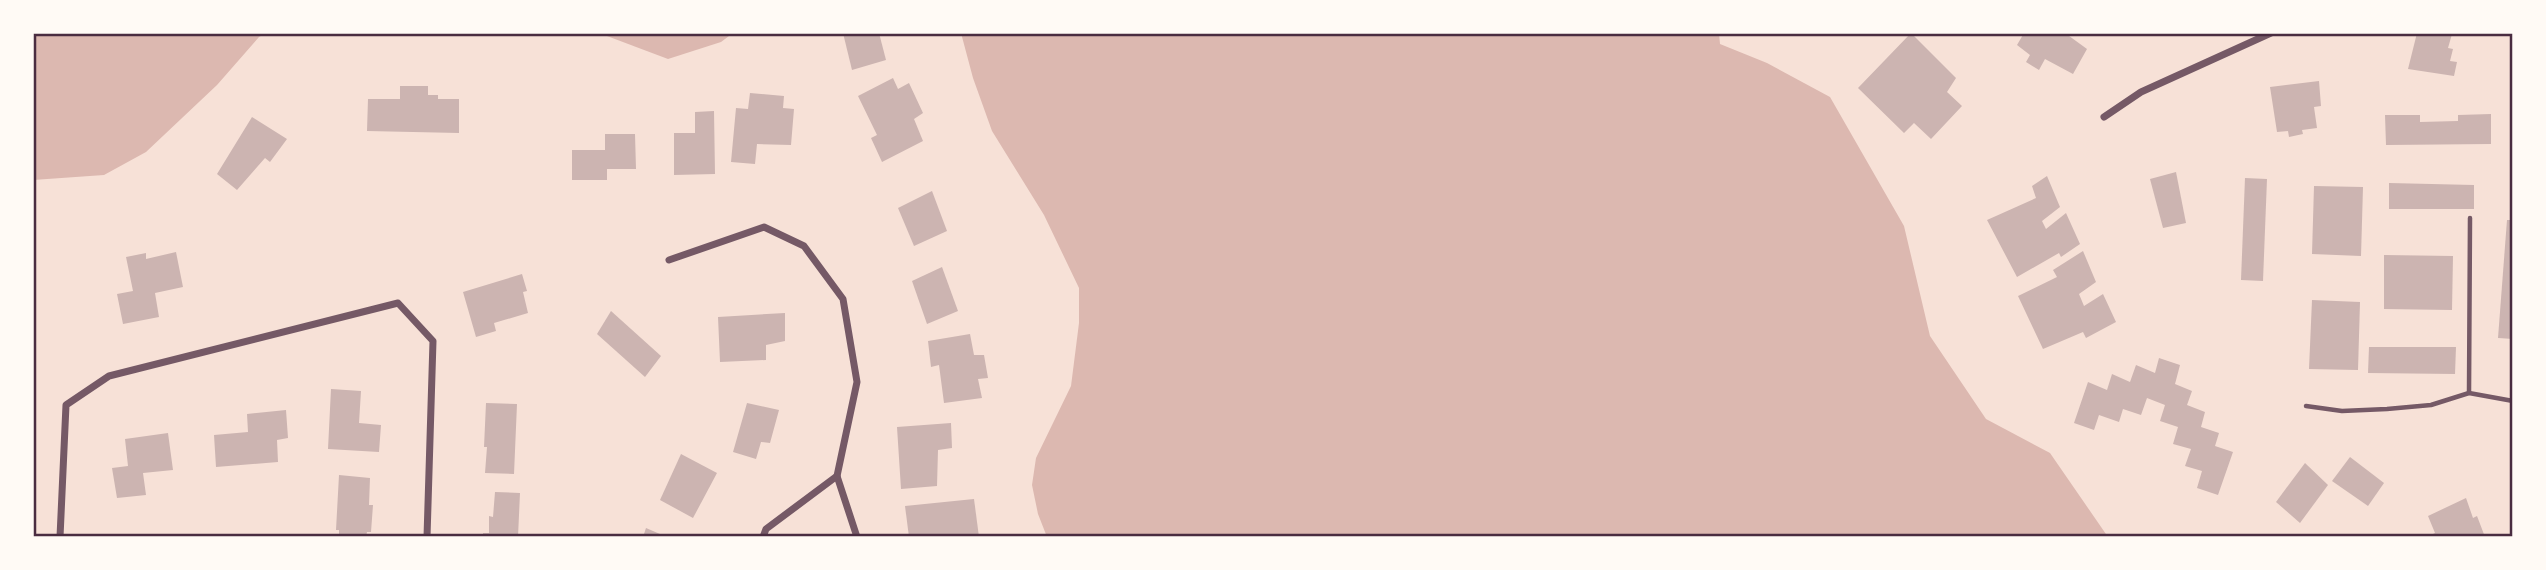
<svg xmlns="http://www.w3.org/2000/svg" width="2546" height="570" font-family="'DM Sans',sans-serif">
<rect width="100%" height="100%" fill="#f7e1d7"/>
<!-- water -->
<g fill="#dcb8b0">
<polygon points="33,33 266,33 259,37 217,85 146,152 104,175 33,180"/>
<polygon points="599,33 733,33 721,42 668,59"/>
<polygon points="961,33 1719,33 1720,44 1767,63 1830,97 1904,226 1930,336 1986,419 2050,453 2108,537 1047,537 1038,514 1032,485 1036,458 1071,386 1079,323 1079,288 1044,215 992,131 973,78"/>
</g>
<!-- building -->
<g fill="#ccb4b1">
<polygon points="843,33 879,33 886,60 852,70"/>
<polygon points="1911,33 1956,78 1947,92 1962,106 1931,139 1914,123 1904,133 1858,88"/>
<polygon points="2024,33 2065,33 2087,49 2073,74 2045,59 2039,70 2026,62 2030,55 2017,45"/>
<polygon points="2417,33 2459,33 2458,36 2452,34 2448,48 2453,49 2450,61 2457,62 2454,76 2408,69"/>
<polygon points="893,78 898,89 909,83 923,113 914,119 923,141 882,162 871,138 877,135 858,96"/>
<polygon points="2319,81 2321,106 2314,107 2317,128 2302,130 2303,134 2289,137 2288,131 2277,132 2270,87"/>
<polygon points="400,86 428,86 428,95 438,95 438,99 459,99 459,133 367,131 368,99 400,99"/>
<polygon points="750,93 784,96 783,108 794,109 791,145 757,144 755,164 731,162 736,108 748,109"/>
<polygon points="714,111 715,174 674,175 674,133 695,133 695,112"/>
<polygon points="2491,114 2491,144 2386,145 2385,115 2420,115 2420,122 2458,121 2458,115"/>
<polygon points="252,117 287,139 270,162 265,158 237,190 217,174"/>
<polygon points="605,134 635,134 636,169 607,169 607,180 572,180 572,150 605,150"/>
<polygon points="2176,172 2186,223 2163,228 2150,179"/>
<polygon points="2047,176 2060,207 2042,221 2046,229 2066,213 2080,244 2061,257 2059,253 2017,277 1987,220 2036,198 2032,186"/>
<polygon points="2245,178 2267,179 2263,281 2241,280"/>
<polygon points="2389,183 2474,185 2474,209 2389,209"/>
<polygon points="2314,186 2363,187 2361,256 2312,254"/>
<polygon points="932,191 947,231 914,246 898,208"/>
<polygon points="2507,220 2513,220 2513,339 2498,338"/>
<polygon points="2083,251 2096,282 2079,294 2084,306 2103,294 2116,322 2086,338 2083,332 2043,349 2018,296 2057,277 2053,270"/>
<polygon points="176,252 183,287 155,293 159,317 123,324 117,294 133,291 126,257 146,253 146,259"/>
<polygon points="2384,255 2453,256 2452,310 2384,309"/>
<polygon points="942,267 958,311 927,324 912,281"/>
<polygon points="522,274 527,291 523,292 528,313 494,323 496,331 476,337 463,292"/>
<polygon points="2312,300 2360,302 2358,370 2309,369"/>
<polygon points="611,311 661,356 645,377 597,334"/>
<polygon points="785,313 785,341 766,345 766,360 720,362 718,317"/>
<polygon points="970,334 974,355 984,355 988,378 978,379 982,398 944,403 939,365 931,367 928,341"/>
<polygon points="2369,347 2456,347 2455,374 2368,373"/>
<polygon points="2159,358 2180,365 2175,384 2192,391 2187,405 2205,412 2201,427 2219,433 2215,446 2233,452 2218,495 2197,488 2202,471 2185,466 2191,449 2173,444 2178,427 2160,421 2165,405 2147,398 2141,415 2123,409 2119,422 2099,415 2094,430 2074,423 2088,382 2107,390 2112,374 2130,382 2136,365 2155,373"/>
<polygon points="331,389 361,391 359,423 381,425 379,452 328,449"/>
<polygon points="486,403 517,404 514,474 485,473 487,447 484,447"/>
<polygon points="747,403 779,410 770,443 761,442 756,459 733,452"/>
<polygon points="286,410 288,438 277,440 278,462 216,467 214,435 248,432 247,414"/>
<polygon points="951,423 952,448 938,450 937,486 901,489 897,427"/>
<polygon points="168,433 173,470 143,473 146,495 117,498 112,468 128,466 125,439"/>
<polygon points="681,454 717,473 693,518 660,500"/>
<polygon points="2350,457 2384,483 2368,506 2332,481"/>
<polygon points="2305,463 2328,485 2300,523 2276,502"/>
<polygon points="339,475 370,478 369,505 373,505 371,532 367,532 366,537 339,537 339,530 336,530"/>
<polygon points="495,492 520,493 518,537 483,537 483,533 489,533 489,516 493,517"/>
<polygon points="2466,498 2473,518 2477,516 2485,537 2427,537 2435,533 2428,516"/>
<polygon points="974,499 979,537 909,537 905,506"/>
<polygon points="646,528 667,537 643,537"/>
</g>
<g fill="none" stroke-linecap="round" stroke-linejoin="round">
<!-- service -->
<g stroke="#755966" stroke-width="4.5">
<polyline points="2469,393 2470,218"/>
<polyline points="2306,406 2342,411 2387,409 2431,405 2469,393 2513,401"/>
</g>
<!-- minor -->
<g stroke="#755966" stroke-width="7">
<polyline points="2104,117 2141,92 2271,33"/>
<polyline points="669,260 764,227 804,246 843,299 857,382 837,476 857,537"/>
<polyline points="60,537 66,405 109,376 398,303 433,341 427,537"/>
<polyline points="763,537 766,529 837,476"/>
</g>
</g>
<!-- border -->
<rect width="2546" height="570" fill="none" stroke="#fffaf5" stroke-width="70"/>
<rect x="35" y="35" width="2476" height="500" fill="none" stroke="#4a2c40" stroke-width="2.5"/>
</svg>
